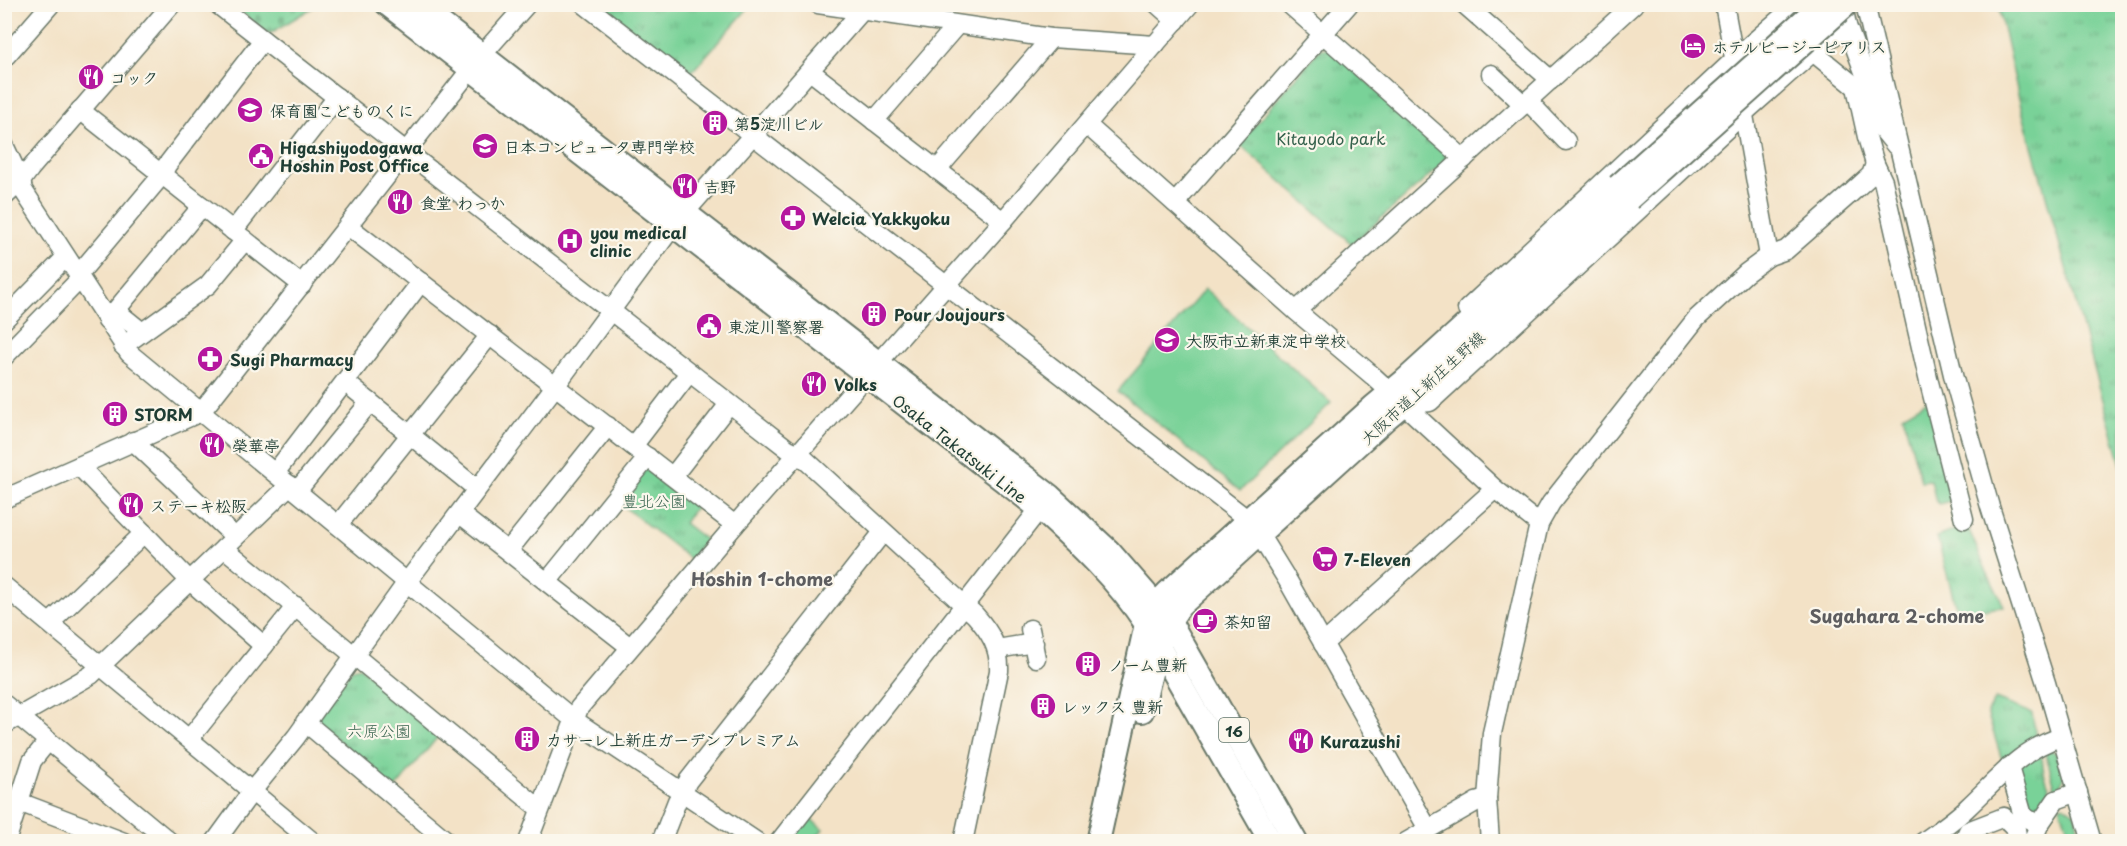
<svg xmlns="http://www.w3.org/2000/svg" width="2127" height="846" font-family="'Playpen Sans','Klee One',sans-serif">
<defs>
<pattern id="grass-tufts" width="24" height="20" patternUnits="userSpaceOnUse" patternTransform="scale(1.5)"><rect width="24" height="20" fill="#79d298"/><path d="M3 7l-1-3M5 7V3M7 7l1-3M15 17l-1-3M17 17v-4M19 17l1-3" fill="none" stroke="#63ac7d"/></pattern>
<pattern id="cemetery-stones" width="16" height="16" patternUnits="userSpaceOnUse" patternTransform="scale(1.5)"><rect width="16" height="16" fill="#79d298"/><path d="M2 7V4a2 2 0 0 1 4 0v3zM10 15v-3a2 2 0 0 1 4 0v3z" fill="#63ac7d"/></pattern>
</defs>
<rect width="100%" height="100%" fill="#fbf7ec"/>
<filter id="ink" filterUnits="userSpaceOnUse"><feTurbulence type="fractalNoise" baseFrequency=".0167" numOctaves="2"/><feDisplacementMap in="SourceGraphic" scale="12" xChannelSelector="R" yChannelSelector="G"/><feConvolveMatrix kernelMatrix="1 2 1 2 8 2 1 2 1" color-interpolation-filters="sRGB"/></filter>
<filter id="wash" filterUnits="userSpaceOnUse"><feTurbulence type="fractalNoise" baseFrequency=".008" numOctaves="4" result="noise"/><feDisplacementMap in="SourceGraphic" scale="24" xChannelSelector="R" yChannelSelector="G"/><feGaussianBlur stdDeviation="1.35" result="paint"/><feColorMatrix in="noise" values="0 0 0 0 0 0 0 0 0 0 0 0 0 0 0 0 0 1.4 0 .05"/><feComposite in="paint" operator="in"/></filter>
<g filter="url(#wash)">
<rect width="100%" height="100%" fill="#f3e2c6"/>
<!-- grass -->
<g fill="url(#grass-tufts)" stroke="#4c8866" stroke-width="1.5">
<polygon points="598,5 751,5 689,75"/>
<polygon points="1998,5 2122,5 2122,468 2020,103"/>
<polygon points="1329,48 1446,152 1446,161 1352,244 1239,144 1320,49"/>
<polygon points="1930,399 1951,501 1940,504 1936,502 1931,480 1921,481 1903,415"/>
<polygon points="646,467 698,503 684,523 706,540 690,559 618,502"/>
<polygon points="1967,525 1987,572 2004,606 1958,615 1937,537"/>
<polygon points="360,667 441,733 394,790 315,719 352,669"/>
<polygon points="1995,699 2032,713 2036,737 2035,744 2004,766 1987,712"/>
<path d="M2044 748 2058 754C2062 771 2068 777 2056 791Z"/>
<polygon points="2033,752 2042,758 2044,773 2052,795 2040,816 2025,811 2013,768"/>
<polygon points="2064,805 2074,812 2083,841 2072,841 2060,806"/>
</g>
<!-- cemetery -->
<polygon fill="url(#cemetery-stones)" stroke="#4c8866" stroke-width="1.5" points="254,5 317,5 269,34 241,12"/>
<!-- garden -->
<g fill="#79d298" stroke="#4c8866" stroke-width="1.5">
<polygon points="1205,289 1331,403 1240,491 1118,391"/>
<polygon points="808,817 823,829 813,841 789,842"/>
</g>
</g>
<g filter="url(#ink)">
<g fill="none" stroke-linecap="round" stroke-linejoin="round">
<!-- minor casing -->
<g stroke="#697767" stroke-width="21">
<g id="minor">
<path d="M217 4 788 449 799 454 975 615C990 632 1000 648 999 671L963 842"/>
<polyline points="584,4 1247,519 1259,534 1288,581 1428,829"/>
<polyline points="818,4 1051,38 1155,45"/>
<polyline points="1157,4 1176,21"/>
<polyline points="1289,4 1464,159"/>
<polyline points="1464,4 1551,80"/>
<polyline points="1724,4 1736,68"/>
<polyline points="1865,4 1954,379 1990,507 2046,683 2092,842"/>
<polyline points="1845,15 1847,26 1867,80 1879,125 1896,146"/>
<polyline points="1813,52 1856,87 1867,137 1875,164 1883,181 1929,382 1964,519"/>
<polyline points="4,58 51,4"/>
<polyline points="810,71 1003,221"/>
<polyline points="1491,74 1524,105"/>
<polyline points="1528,101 1566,141"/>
<polyline points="1742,104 1769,256"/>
<polyline points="80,110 302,285"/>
<polyline points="874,121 957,25"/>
<polyline points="1087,125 1296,311 1373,376 1495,489 1539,524"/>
<polyline points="4,145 21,181 23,190 129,353 574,720 757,842"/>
<polyline points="937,170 1051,38"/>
<polyline points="4,197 21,181 30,169 172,4"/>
<polyline points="1175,203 1349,4"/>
<polyline points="348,226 735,525"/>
<polyline points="233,231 337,97"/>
<polyline points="78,275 162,175 167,165 263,40"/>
<polyline points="1467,309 1750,45 1797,4"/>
<polyline points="116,311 142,332"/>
<polyline points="1296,311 1634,4"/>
<polyline points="4,320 66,257"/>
<polyline points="107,321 202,206"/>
<polyline points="123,346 208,285 245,240"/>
<polyline points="4,357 80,279"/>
<polyline points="345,382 477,489"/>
<polyline points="1404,405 1430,402 1744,113 1813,52 1847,26"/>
<polyline points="133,441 235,537"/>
<polyline points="633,446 689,373"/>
<polyline points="79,466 189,580 264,646"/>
<polyline points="275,473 421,282"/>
<polyline points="673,476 729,404"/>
<polyline points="297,491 370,402"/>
<polyline points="4,499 201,412 482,55 527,4"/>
<polyline points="460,514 630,647"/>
<polyline points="338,525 490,335"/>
<polyline points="224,548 540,809"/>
<polyline points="508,551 608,426"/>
<polyline points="547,582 648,457"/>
<polyline points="4,586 313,842"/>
<polyline points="50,623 144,533"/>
<polyline points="1030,629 1036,658"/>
<polyline points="1323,644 1495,489"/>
<polyline points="997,649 1034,643"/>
<polyline points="4,704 170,842"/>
<polyline points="305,722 448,842"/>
<polyline points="4,725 91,675 290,485"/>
<polyline points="190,738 296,606"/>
<polyline points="2009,767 2023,816 2039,825"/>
<polyline points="4,801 19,802 124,842"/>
<polyline points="6,842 32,761 48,741"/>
<polyline points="215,842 252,791 296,737 407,582 556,385 673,226 868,4"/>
<polyline points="528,842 579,708 735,525 1003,221 1190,4"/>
<polyline points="661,842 677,801 688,781 883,532"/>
<polyline points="779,842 1048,498"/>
<polyline points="1406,842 1476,802 1487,799"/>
<polyline points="1490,842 1487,799 1492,733 1539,524 1551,503 1696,319 1746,273 1769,256 1786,250 1850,194 1871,175 1875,164"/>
<path d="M1923 842C1938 831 1955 820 1968 807 1997 780 2021 749 2061 737"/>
<polyline points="1963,842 1968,831 2004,817 2016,829 2018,842"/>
<polyline points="2032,842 2039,825 2056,800 2078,792"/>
</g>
</g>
<!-- major casing -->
<g stroke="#697767" stroke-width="26">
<g id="major">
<path d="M387 4 1040 509C1079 544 1117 580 1146 624L1271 842"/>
<polyline points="416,4 1050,496 1109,551 1169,620 1296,842"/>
<path d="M1142 711C1150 676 1158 635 1180 606L1388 417 1418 392 1629 199"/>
<polyline points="1098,842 1146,624 1156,604 1167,593 1374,406 1404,381 1618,186"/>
</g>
</g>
<!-- minor -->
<use href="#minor" stroke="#fff" stroke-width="18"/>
<!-- major -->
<use href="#major" stroke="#fff" stroke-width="22"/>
<!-- major-bridge casing -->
<g stroke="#697767" stroke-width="26" stroke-linecap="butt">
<g id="major-bridge">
<polyline points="1618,186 1822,4"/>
<polyline points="1629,199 1847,4"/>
</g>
</g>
<!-- major-bridge -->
<use href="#major-bridge" stroke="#fff" stroke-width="22"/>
</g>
</g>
<!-- icons -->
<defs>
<g id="hotel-disc" transform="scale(1.35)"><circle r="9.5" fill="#b5179e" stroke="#fbf7ec"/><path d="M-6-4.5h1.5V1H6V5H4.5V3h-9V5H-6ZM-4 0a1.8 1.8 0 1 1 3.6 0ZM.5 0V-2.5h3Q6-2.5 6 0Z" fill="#fff"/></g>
<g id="restaurant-disc" transform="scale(1.35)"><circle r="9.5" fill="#b5179e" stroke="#fbf7ec"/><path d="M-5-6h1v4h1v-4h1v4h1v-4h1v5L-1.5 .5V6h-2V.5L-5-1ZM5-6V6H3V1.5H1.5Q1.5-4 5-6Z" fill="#fff"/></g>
<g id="school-disc" transform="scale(1.35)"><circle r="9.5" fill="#b5179e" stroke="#fbf7ec"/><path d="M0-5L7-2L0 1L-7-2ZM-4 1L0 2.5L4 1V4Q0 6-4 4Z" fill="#fff"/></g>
<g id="building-disc" transform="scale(1.35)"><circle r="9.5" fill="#b5179e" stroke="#fbf7ec"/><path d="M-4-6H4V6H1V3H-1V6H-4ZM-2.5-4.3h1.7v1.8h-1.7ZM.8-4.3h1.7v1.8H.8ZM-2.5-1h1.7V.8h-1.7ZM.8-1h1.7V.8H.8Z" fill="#fff"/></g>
<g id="university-disc" transform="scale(1.35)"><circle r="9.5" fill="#b5179e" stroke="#fbf7ec"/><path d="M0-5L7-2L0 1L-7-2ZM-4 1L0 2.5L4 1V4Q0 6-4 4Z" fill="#fff"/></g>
<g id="civic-disc" transform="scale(1.35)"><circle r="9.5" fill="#b5179e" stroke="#fbf7ec"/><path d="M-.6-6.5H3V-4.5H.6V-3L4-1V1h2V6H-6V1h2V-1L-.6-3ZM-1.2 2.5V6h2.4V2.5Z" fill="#fff"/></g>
<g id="pharmacy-disc" transform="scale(1.35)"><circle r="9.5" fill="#b5179e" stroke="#fbf7ec"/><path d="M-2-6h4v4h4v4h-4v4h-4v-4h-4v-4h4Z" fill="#fff"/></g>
<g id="hospital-disc" transform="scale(1.35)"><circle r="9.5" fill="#b5179e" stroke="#fbf7ec"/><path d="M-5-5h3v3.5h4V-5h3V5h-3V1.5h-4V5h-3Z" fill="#fff"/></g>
<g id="supermarket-disc" transform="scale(1.35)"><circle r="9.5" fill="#b5179e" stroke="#fbf7ec"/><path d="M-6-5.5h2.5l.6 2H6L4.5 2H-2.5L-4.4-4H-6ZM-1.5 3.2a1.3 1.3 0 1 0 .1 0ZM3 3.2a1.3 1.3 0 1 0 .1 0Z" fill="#fff"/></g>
<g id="cafe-disc" transform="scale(1.35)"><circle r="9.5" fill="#b5179e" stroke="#fbf7ec"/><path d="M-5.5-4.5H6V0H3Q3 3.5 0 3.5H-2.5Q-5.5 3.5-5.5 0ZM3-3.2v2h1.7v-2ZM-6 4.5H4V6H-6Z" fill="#fff"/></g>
</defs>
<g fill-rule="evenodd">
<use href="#hotel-disc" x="1693" y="46"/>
<use href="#restaurant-disc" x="91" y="77"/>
<use href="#school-disc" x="250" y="110"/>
<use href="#building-disc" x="715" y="123"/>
<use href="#university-disc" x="485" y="146"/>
<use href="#civic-disc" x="261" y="156"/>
<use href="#restaurant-disc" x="685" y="186"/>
<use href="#restaurant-disc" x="400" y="202"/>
<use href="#pharmacy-disc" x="793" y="218"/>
<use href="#hospital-disc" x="570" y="241"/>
<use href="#building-disc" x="874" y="314"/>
<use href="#civic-disc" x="709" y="326"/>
<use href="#school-disc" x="1167" y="340"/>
<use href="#pharmacy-disc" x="210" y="359"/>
<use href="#restaurant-disc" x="814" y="384"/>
<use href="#building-disc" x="115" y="414"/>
<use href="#restaurant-disc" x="212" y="445"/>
<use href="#restaurant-disc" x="131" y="505"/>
<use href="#supermarket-disc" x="1325" y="559"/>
<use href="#cafe-disc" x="1205" y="621"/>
<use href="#building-disc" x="1088" y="664"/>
<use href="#building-disc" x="1043" y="706"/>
<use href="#building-disc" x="527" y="739"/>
<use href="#restaurant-disc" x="1301" y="741"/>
</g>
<g text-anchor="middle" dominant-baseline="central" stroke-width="4.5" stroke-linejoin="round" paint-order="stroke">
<!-- shield labels -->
<rect fill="#fbf7ec" stroke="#61756b" stroke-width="1.5" x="1219" y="718" width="30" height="24" rx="4.5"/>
<g font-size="15" font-weight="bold" fill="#1f3d34">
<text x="1234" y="730">16</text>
</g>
<!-- poi labels -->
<g font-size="16" font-weight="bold" fill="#1f3d34" stroke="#fbf7ec" text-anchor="start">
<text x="1712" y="46">ホテルビージーピアリス</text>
<text x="110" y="77">コック</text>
<text x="270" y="110">保育園こどものくに</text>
<text x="734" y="123">第5淀川ビル</text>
<text x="504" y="146">日本コンピュータ専門学校</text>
<text x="280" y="147">Higashiyodogawa<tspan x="280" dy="18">Hoshin Post Office</tspan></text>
<text x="704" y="186">吉野</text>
<text x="420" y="202">食堂 わっか</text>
<text x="812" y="218">Welcia Yakkyoku</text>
<text x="590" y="232">you medical<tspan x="590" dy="18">clinic</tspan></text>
<text x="894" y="314">Pour Joujours</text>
<text x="728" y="326">東淀川警察署</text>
<text x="1186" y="340">大阪市立新東淀中学校</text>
<text x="230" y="359">Sugi Pharmacy</text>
<text x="834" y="384">Volks</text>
<text x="134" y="414">STORM</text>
<text x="232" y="445">榮華亭</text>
<text x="150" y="505">ステーキ松阪</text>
<text x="1344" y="559">7-Eleven</text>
<text x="1224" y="621">茶知留</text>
<text x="1108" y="664">ノーム豊新</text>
<text x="1062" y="706">レックス 豊新</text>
<text x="546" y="739">カサーレ上新庄ガーデンプレミアム</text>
<text x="1320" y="741">Kurazushi</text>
</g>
<!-- park labels -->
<g font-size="16" fill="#36624d" stroke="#fbf7ec">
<text x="1331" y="138">Kitayodo park</text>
<text x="654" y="500">豊北公園</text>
<text x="379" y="730">六原公園</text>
</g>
<!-- street labels -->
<g font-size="16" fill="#1f3d34" stroke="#fbf7ec">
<text transform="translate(1422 387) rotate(-42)">大阪市道上新庄生野線</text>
<text transform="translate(960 448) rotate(38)">Osaka Takatsuki Line</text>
</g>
<!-- neighbourhood labels -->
<g font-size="18" font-weight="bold" fill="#5d5d5f" stroke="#fbf7ec">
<text x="762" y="578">Hoshin 1-chome</text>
<text x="1897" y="615">Sugahara 2-chome</text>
</g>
</g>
<!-- margin -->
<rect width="2127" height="846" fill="none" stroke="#fbf7ec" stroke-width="24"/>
</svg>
